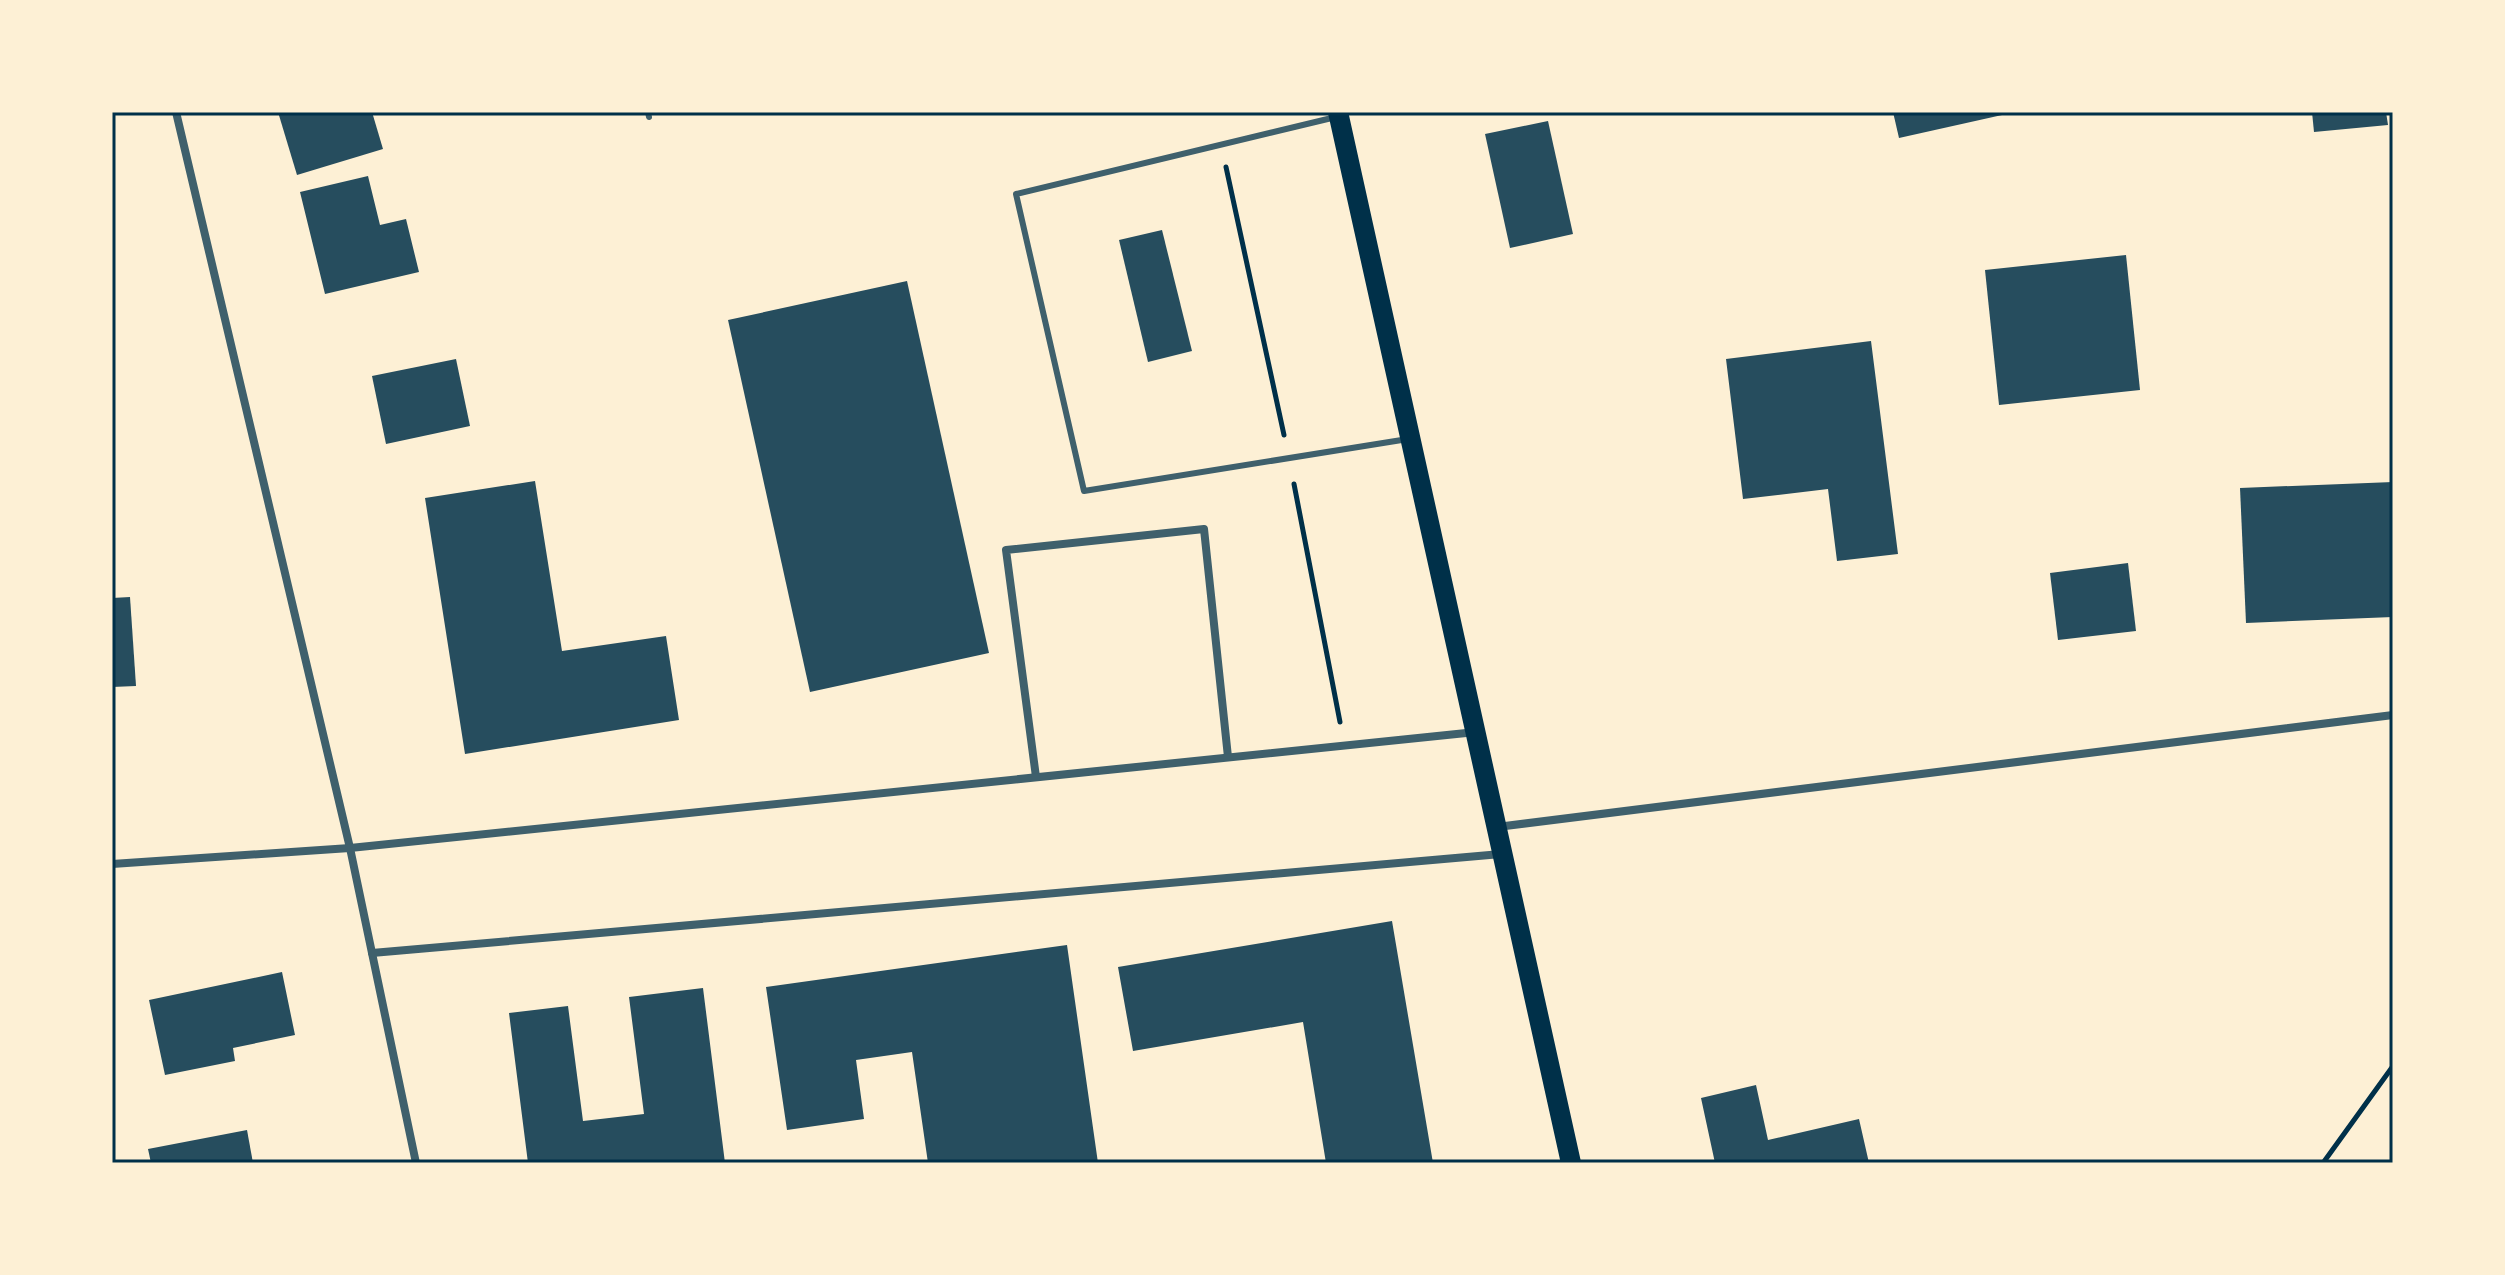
<svg xmlns="http://www.w3.org/2000/svg" width="2505" height="1275" font-family="Rubik,sans-serif">
<rect width="100%" height="100%" fill="#fdf0d5"/>
<!-- building -->
<g fill="#264d5e">
<polygon points="278,112 372,112 383,149 297,175"/>
<polygon points="1893,112 2011,112 2011,113 1899,138"/>
<polygon points="2312,112 2386,112 2388,125 2314,132"/>
<polygon points="1548,121 1573,234 1510,248 1485,134"/>
<polygon points="368,176 380,225 406,219 419,272 325,294 300,192"/>
<polygon points="1162,230 1192,351 1148,362 1119,240"/>
<polygon points="2126,255 2140,390 1999,405 1985,270"/>
<polygon points="907,281 989,653 810,692 728,320"/>
<polygon points="1871,341 1898,554 1837,561 1828,489 1743,499 1726,359"/>
<polygon points="456,359 470,426 386,444 372,376"/>
<polygon points="535,481 562,651 666,636 679,720 465,754 425,498"/>
<polygon points="2393,482 2393,617 2246,623 2240,488"/>
<polygon points="2128,563 2136,631 2058,640 2050,573"/>
<polygon points="130,597 136,686 112,687 112,598"/>
<polygon points="1392,921 1433,1163 1326,1163 1303,1022 1133,1051 1118,967"/>
<polygon points="1067,945 1098,1163 928,1163 912,1052 856,1060 864,1119 787,1130 766,987"/>
<polygon points="282,972 295,1035 233,1048 235,1061 165,1075 149,1000"/>
<polygon points="703,988 725,1163 528,1163 509,1013 568,1006 583,1121 644,1114 629,997"/>
<polygon points="1756,1085 1768,1140 1859,1119 1869,1163 1715,1163 1701,1098"/>
<polygon points="247,1130 253,1163 151,1163 148,1149"/>
</g>
<g fill="none" stroke-linecap="round" stroke-linejoin="round">
<!-- path -->
<g stroke="#003049" stroke-width="5">
<polyline points="1226,167 1284,435"/>
<polyline points="1294,484 1340,722"/>
<polyline points="2323,1163 2393,1066"/>
</g>
<!-- service -->
<g stroke="#3f606c" stroke-width="6">
<polyline points="648,112 649,117"/>
<polyline points="1336,117 1016,194 1084,491 1408,439"/>
</g>
<!-- minor -->
<g stroke="#3f606c" stroke-width="8">
<polyline points="176,112 350,848 416,1163"/>
<polyline points="1036,777 1006,550 1204,529 1228,757"/>
<polyline points="1497,827 2393,715"/>
<polyline points="112,864 350,848 1476,732"/>
<polyline points="372,953 1501,854"/>
</g>
<!-- primary -->
<polyline stroke="#003049" stroke-width="20" points="1338,112 1571,1163"/>
</g>
<!-- border -->
<rect width="2505" height="1275" fill="none" stroke="#fdf0d5" stroke-width="228"/>
<rect x="114" y="114" width="2277" height="1047" fill="none" stroke="#003049" stroke-width="3"/>
</svg>
